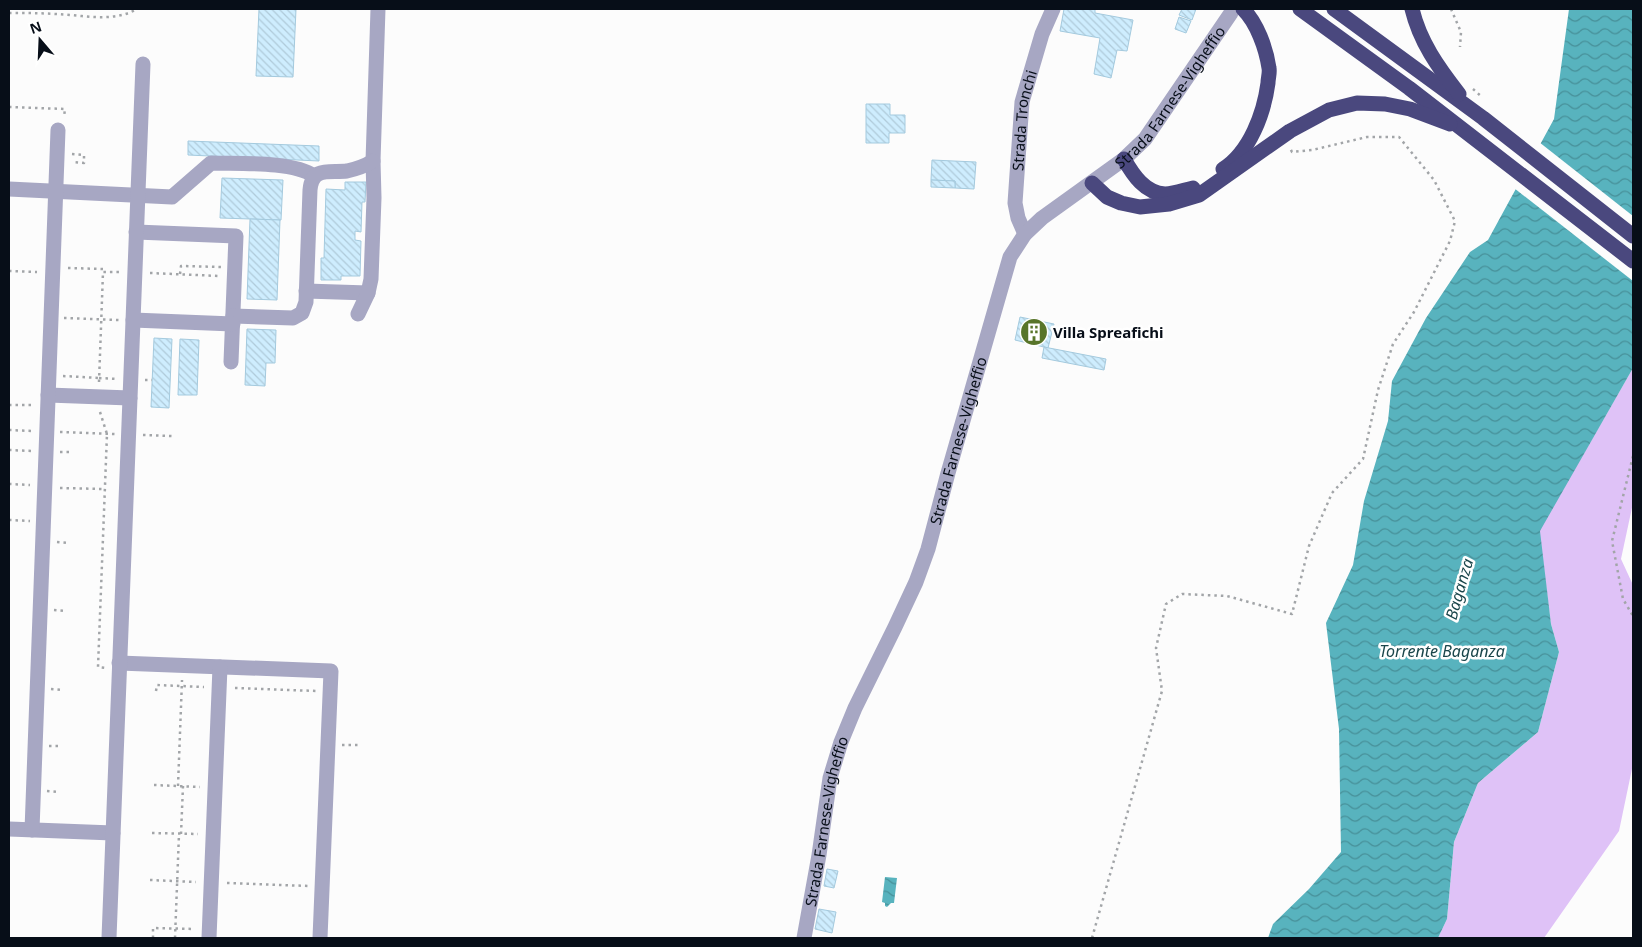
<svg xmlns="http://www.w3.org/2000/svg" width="1642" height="947" font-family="'Noto Sans',sans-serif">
<defs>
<pattern id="water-waves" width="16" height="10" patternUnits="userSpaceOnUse" patternTransform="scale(1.25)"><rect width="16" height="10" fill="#58b3be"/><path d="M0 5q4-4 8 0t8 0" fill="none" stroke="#479099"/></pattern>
<pattern id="building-back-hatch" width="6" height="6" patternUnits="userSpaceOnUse" patternTransform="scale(1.25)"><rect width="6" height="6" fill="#ceedfe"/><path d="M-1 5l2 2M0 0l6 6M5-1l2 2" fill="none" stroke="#afcad9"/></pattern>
</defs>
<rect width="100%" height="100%" fill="#fcfcfc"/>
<!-- grass -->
<polygon fill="#dfc2f7" points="1633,368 1633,503 1621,559 1633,585 1633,764 1619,831 1544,938 1438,938 1447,919 1454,842 1478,783 1538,732 1559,652 1551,624 1539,531"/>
<!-- water -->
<g fill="url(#water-waves)">
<polygon points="1569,9 1633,9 1633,368 1540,531 1551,624 1559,652 1538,732 1478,783 1454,842 1447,919 1438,938 1268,938 1273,924 1309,889 1341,852 1339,729 1326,623 1353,565 1364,501 1388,421 1392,381 1426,318 1470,252 1488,240 1554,119"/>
<polygon points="885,877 897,878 894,903 891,903 887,907 885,906 885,903 882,902"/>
</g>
<!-- pier -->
<polygon fill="#fcfcfc" points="1539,142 1633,216 1633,281 1514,188"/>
<!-- building -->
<g fill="url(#building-back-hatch)" stroke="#a4cade">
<polygon points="259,9 296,9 293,77 256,76"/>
<polygon points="1064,9 1095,9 1095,13 1133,20 1127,51 1117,50 1111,78 1094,74 1100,38 1060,31"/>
<polygon points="1182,9 1196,9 1192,20 1179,15"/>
<polygon points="1179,17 1191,21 1186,33 1175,29"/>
<polygon points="866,104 890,104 890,115 905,115 905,133 889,133 889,143 866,143"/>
<polygon points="188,141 319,146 319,161 188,155"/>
<polygon points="932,160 976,162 974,189 955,188 955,181 931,180"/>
<polygon points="222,178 283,180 281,220 220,218"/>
<polygon points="931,180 955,181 955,188 931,187"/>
<polygon points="345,182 366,182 365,202 362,202 361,232 355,231 355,240 361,241 360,276 341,276 341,280 321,280 321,258 324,258 326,189 345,190"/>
<polygon points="250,219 280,220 277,300 247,299"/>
<polygon points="1020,317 1054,324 1048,348 1015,340"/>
<polygon points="247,329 276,330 275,363 266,363 265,386 245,385"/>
<polygon points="154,338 172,339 169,408 151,407"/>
<polygon points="180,339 199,340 197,395 178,395"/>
<polygon points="1044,347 1106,359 1104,370 1042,358"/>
<polygon points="827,869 838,871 834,888 824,886"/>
<polygon points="819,909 836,912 832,933 815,929"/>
</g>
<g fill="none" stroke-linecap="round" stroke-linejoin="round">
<!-- path -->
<g stroke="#a2a5a8" stroke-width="2.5" stroke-dasharray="2.5 4" stroke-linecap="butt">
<polyline points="1451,9 1461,32 1460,47"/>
<path d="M9 13C25 13 40 13 56 14 83 15 113 23 137 9"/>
<polyline points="1473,89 1482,97"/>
<polyline points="9,107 65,109 64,117"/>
<polyline points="72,154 84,155 84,163 72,162"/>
<polyline points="68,268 103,269 103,272"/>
<polyline points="9,271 37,272"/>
<polyline points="150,273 219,276"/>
<polyline points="180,274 181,266 221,267"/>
<polyline points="64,318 119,320"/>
<polyline points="63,376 99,378"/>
<polyline points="99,378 117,379"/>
<polyline points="145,380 152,380"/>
<polyline points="99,382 103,272 122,272"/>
<polyline points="9,405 32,405"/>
<polyline points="100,412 107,434 98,667 106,668"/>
<polyline points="9,430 32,431"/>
<polyline points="60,432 115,434"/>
<polyline points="143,435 172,436"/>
<polyline points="9,450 32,451"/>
<polyline points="60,452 72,452"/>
<polyline points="1633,456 1612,541 1623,599 1633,616"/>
<polyline points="9,484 30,485"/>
<polyline points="60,488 104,489"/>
<polyline points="9,520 30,521"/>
<polyline points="57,542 68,543"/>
<polyline points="54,610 66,611"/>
<polyline points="235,688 317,691"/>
<polyline points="51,689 63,690"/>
<polyline points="156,691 157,685 204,687"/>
<polyline points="342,745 358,745"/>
<polyline points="49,746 60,746"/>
<polyline points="154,785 200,787"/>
<polyline points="178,786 182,680"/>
<polyline points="47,791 59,792"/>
<polyline points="152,833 198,834"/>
<polyline points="181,834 183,786"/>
<polyline points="150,880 196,882"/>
<polyline points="227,883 309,886"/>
<polyline points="153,938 153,928 195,929"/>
<polyline points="175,938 179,834"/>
<polyline points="1092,938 1162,691 1156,648 1166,604 1182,594 1227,596 1292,614 1309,546 1332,493 1363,459 1378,390 1393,344 1414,312 1450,241 1455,221 1434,180 1399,137 1367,137 1312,150 1292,152 1290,148"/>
</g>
<!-- minor -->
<g stroke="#a7a7c3" stroke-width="15">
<path d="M9 189 172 197 211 163C238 164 293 161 314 176"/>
<polyline points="136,232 236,236 231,362"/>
<path id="s1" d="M1025 234 1018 218 1015 203 1022 102 1042 34 1053 9"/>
<polyline points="306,291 368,293"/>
<polyline points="358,314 368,293 371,279 374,198 373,161 378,9"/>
<path d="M233 316 293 318 302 313 306 302 310 190C312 166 330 173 347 171 356 169 365 166 373 161"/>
<polyline points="133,320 233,324"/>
<polyline points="48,395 130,398"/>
<polyline points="119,663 331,671 320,938"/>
<polyline points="9,829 113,833"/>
<polyline points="32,830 58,130"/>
<polyline points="109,938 143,64"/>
<polyline points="209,938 220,667"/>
<path id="s2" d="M804 938 819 855 830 778 841 742 855 708 895 627 916 582 928 549 948 473 1010 257 1025 234 1042 218 1124 159 1145 139 1231 13"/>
</g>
<!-- highway -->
<g stroke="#4a487e" stroke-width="15">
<polyline points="1300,9 1409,88 1633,261"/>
<polyline points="1334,9 1483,118 1633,236"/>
<path d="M1412 9C1420 42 1438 67 1459 94"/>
<path d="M1124 159C1133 175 1145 193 1165 194 1174 194 1184 190 1193 188"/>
<path d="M1223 169C1250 152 1264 113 1268 83 1268 78 1270 73 1269 68 1266 48 1257 23 1243 9"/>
<polyline points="1092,183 1107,197 1121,203 1140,207 1169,204 1199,195 1290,131 1329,110 1357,103 1385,104 1410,109 1450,124"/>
</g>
</g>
<!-- icons -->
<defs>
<g id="building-disc" transform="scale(1.4375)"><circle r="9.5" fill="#58752a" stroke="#fff"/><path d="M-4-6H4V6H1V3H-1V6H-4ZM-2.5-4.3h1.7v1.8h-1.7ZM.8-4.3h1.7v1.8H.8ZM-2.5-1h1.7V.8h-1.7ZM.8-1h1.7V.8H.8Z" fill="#fff"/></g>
</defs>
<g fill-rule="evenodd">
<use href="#building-disc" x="1034" y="332"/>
</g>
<g text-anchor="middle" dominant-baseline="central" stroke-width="5" stroke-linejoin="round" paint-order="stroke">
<!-- street labels -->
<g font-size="15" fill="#070e18" stroke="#fff">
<text stroke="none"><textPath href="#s2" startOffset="944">Strada Farnese-Vigheffio</textPath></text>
<text stroke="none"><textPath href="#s1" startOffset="116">Strada Tronchi</textPath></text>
<text stroke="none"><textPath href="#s2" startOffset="524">Strada Farnese-Vigheffio</textPath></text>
<text stroke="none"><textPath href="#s2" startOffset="119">Strada Farnese-Vigheffio</textPath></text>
</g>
<!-- poi labels -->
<g font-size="15" font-weight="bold" fill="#070e18" stroke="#fff" text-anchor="start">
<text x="1053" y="332">Villa Spreafichi</text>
</g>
<!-- water labels -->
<g font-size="16" font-style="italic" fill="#1b464b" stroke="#fff">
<text transform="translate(1459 589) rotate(-74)">Baganza</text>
<text x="1442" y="651">Torrente Baganza</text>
</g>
</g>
<!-- border -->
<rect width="1642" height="947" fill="none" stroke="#070e18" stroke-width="20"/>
<!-- north arrow -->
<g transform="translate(40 40) rotate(341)" stroke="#ffffff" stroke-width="4" paint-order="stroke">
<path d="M0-4L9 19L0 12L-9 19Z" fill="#070e18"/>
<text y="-8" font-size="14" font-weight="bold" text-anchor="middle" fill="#070e18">N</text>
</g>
</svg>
